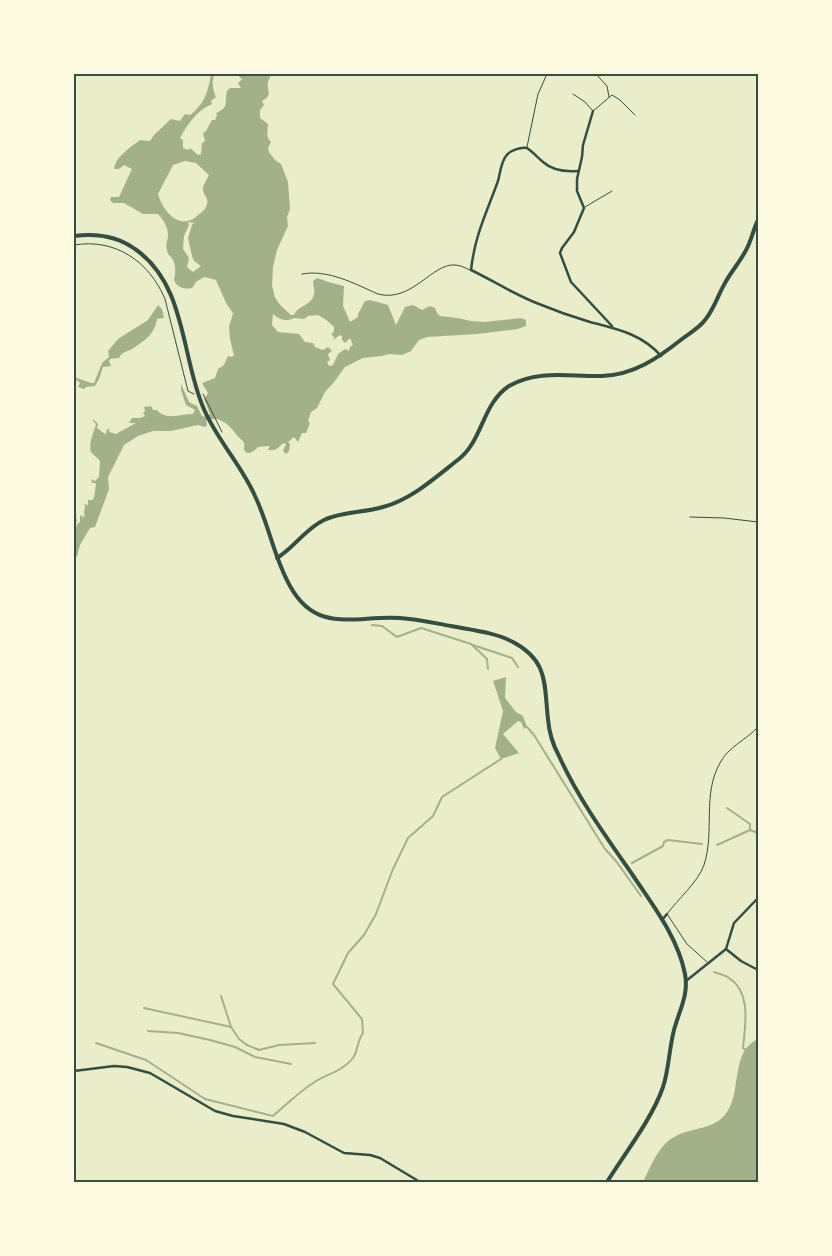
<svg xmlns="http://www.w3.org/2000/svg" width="832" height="1256" font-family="Karla,sans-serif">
<rect width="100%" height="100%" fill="#e9edc9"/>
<!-- water -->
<g fill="#a3b18a" fill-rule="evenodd">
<path d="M211 74H215C211 79 213 92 216 97L211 101 212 104C197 110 187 125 180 138L183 140V148L188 150 190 148 198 155 201 154 202 143 205 141 203 133 206 131 212 120H215L217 115 216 113C230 107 224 103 227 91L230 88H241L238 83 242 79 239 77 241 74H271C270 77 269 79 268 82 266 92 274 94 262 101L264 105 260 110V118L268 124C268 132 265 136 271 142L268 148 269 152 275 160 281 164 288 182 290 209 287 217 288 226 277 250 273 267 272 287C275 292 273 295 276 299 280 306 286 310 291 315H294C298 305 312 306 314 294 315 290 313 285 313 281L317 278C326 281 334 284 344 286L343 306 350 322 358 317V314L365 301 370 300 388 305 396 325 405 307 413 305 422 310 430 306 435 308 437 313 440 316 457 318 471 321 484 322 521 318 526 320V326L518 329 477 334 427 337 419 340 411 351 402 355 389 354 382 356 363 358 345 367 334 382 325 392 317 408 311 412 308 421 310 423 306 433H302L298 442 294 437 288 442 290 444 289 451 286 454 283 451 286 444 284 443C278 446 279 451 268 450L270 446 258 447C256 450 248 456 245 451 243 449 245 446 244 443 243 440 238 437 236 434 228 424 219 415 206 421L207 425 205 427 198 425 171 431H153L138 436 124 445 108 477 109 489 95 527 90 528 80 545 77 556 74 558V515L77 520 75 526 76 529 77 524 80 522V516L82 515V518L85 515 84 513 85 506 84 504 88 505V500H92L94 498 96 484 95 483H92L91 479 95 481 99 477 100 461C98 458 93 455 91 452 88 444 94 432 96 424L92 420H94L98 424 97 428 105 434 107 432 106 430 110 429 109 432 116 434 136 423H129L132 418H140L145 416 143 413 145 411 144 407 151 406 153 410H157C166 421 181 414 193 414L195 410 186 405 181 390V384L189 402 197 406 202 416 206 417 210 414 204 399 208 393 202 383 215 378 218 369 224 365 228 356 231 357 234 356 230 339 229 327 233 313 226 303 216 280 204 277 196 282 192 288C184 290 177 287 174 280 176 272 176 263 171 257 168 253 168 256 167 250 165 244 168 241 168 235 168 227 163 219 158 214H143L124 203H113L110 200 111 197H119L132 169 124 165 119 169H114C116 156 130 148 140 140L150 141 154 135 171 119 180 121 185 114 190 115C205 104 208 91 211 74ZM185 161 196 163 209 175C207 180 203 184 203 190 204 197 210 198 206 207 205 210 201 213 198 215 181 232 163 212 158 194L173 165ZM188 222 194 223 192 225 188 238 192 256 194 261 201 266 193 272 187 267 189 258 183 249 184 236 189 225ZM273 314C279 320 287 322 294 318L304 319 308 316 318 315 325 319 334 327V331L331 335 334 336 333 340 340 335 342 336V340L345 343 350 338 353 345 350 347 349 351 345 349 338 354 333 365 329 366 327 362 330 360 328 354 332 351 328 347 323 350 315 347 313 343 305 342 299 334 278 332 272 325Z"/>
<path d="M158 305 162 309 164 318 157 319C155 334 144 341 132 349 126 352 122 352 119 358L110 359 109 361 111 366 103 367 99 379 95 386 86 387 84 389 78 387 80 383 77 380 74 382V377L91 383H94L102 363 109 357 108 351 118 339 148 320Z"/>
<polygon points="506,677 505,698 516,712 523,716 527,727 524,729 521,722 518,721 503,734 519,753 501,759 495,748 503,711 493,681"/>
<path d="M758 1039V1182H643C651 1166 659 1144 676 1136 693 1127 715 1130 727 1112 742 1090 730 1052 758 1039Z"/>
</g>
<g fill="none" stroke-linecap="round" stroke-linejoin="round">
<!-- stream -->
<g stroke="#a3b18a" stroke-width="2">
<polyline points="372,625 382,626 397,637 421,628 471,644 487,659 488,669"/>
<polyline points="473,645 512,658 518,667"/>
<polyline points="527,727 534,735 605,849 616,861 641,896"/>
<polyline points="727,808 750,824 750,830"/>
<polyline points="717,845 750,830 758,833"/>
<polyline points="632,863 663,846 664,842 668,840 702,844"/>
<path d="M714 972C719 974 725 975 729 978 752 993 745 1026 743 1048L746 1050"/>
<polyline points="221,996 231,1027 239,1039 247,1045 259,1050 279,1045 315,1043"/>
<polyline points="144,1008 231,1027"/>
<polyline points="148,1031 178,1033 210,1040 235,1047 255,1057 291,1064"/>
<path d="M96 1043 146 1060 205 1099 273 1116C286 1105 299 1092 313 1083 326 1074 342 1072 353 1058 358 1051 357 1041 363 1033L362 1019 333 984 348 953 364 935 376 914 393 869 408 838 433 816 442 797 501 759"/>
</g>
<!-- path -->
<g stroke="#344e41" stroke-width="1">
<path d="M74 245C115 238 149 261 165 299L188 391 194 394"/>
<polyline points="203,394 222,432"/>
</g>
<!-- service -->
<g stroke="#344e41" stroke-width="1">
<polyline points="596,74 607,86 609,97"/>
<polyline points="573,94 585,102 593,111 612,95 620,100 635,115"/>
<polyline points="527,147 538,94 547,74"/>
<polyline points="585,207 612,191"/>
<path d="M302 274C328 269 355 284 378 294 412 303 432 263 455 265 460 265 465 268 470 270"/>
<polyline points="690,517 724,518 758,522"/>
<path d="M707 962 687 944 667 914C678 899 698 882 704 865 715 832 702 794 720 763 728 747 746 740 758 727"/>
</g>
<!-- minor -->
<g stroke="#344e41" stroke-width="2.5">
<polyline points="593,111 583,145 582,157 577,179 577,191 584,208 574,232 562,248 560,253 571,282 612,326"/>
<path d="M578 171C565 172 553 171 543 162 537 157 533 152 527 148 521 147 510 150 506 156 501 162 500 174 498 181 486 214 475 235 471 270 494 281 515 295 539 304 556 311 573 317 590 322 617 329 642 334 661 356"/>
<polyline points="662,920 667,914"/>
<polyline points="726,949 734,923 758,898"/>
<polyline points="726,949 741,961 758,970"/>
<polyline points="686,981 726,949"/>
<polyline points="74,1071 114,1066 127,1067 150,1073 215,1111 233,1116 284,1124 305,1132 344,1153 370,1155 380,1158 420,1182"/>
</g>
<!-- secondary -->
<path stroke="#344e41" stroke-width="4" d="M277 558C295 547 305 529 324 520 342 511 363 513 383 507 411 500 436 477 459 459 483 440 482 404 509 386 538 369 571 377 602 376 634 375 658 358 682 339 690 333 699 328 705 320 714 309 718 295 725 283 731 272 739 263 745 252 751 242 753 230 758 220"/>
<!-- primary -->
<path stroke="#344e41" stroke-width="4" d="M74 236C96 233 117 236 135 249 186 284 181 355 203 407 216 439 241 464 255 496 269 525 274 558 290 586 317 635 356 615 400 618 417 619 434 623 451 626 471 630 494 632 513 642 549 661 544 685 548 719 549 732 553 745 559 756 579 800 607 838 634 877 654 907 678 938 685 974 689 995 679 1011 674 1030 669 1049 669 1069 663 1087 652 1119 625 1153 607 1182"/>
</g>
<!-- border -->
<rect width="832" height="1256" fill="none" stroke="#fefae0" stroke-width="150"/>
<rect x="75" y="75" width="682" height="1106" fill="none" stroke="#344e41" stroke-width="2"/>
</svg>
